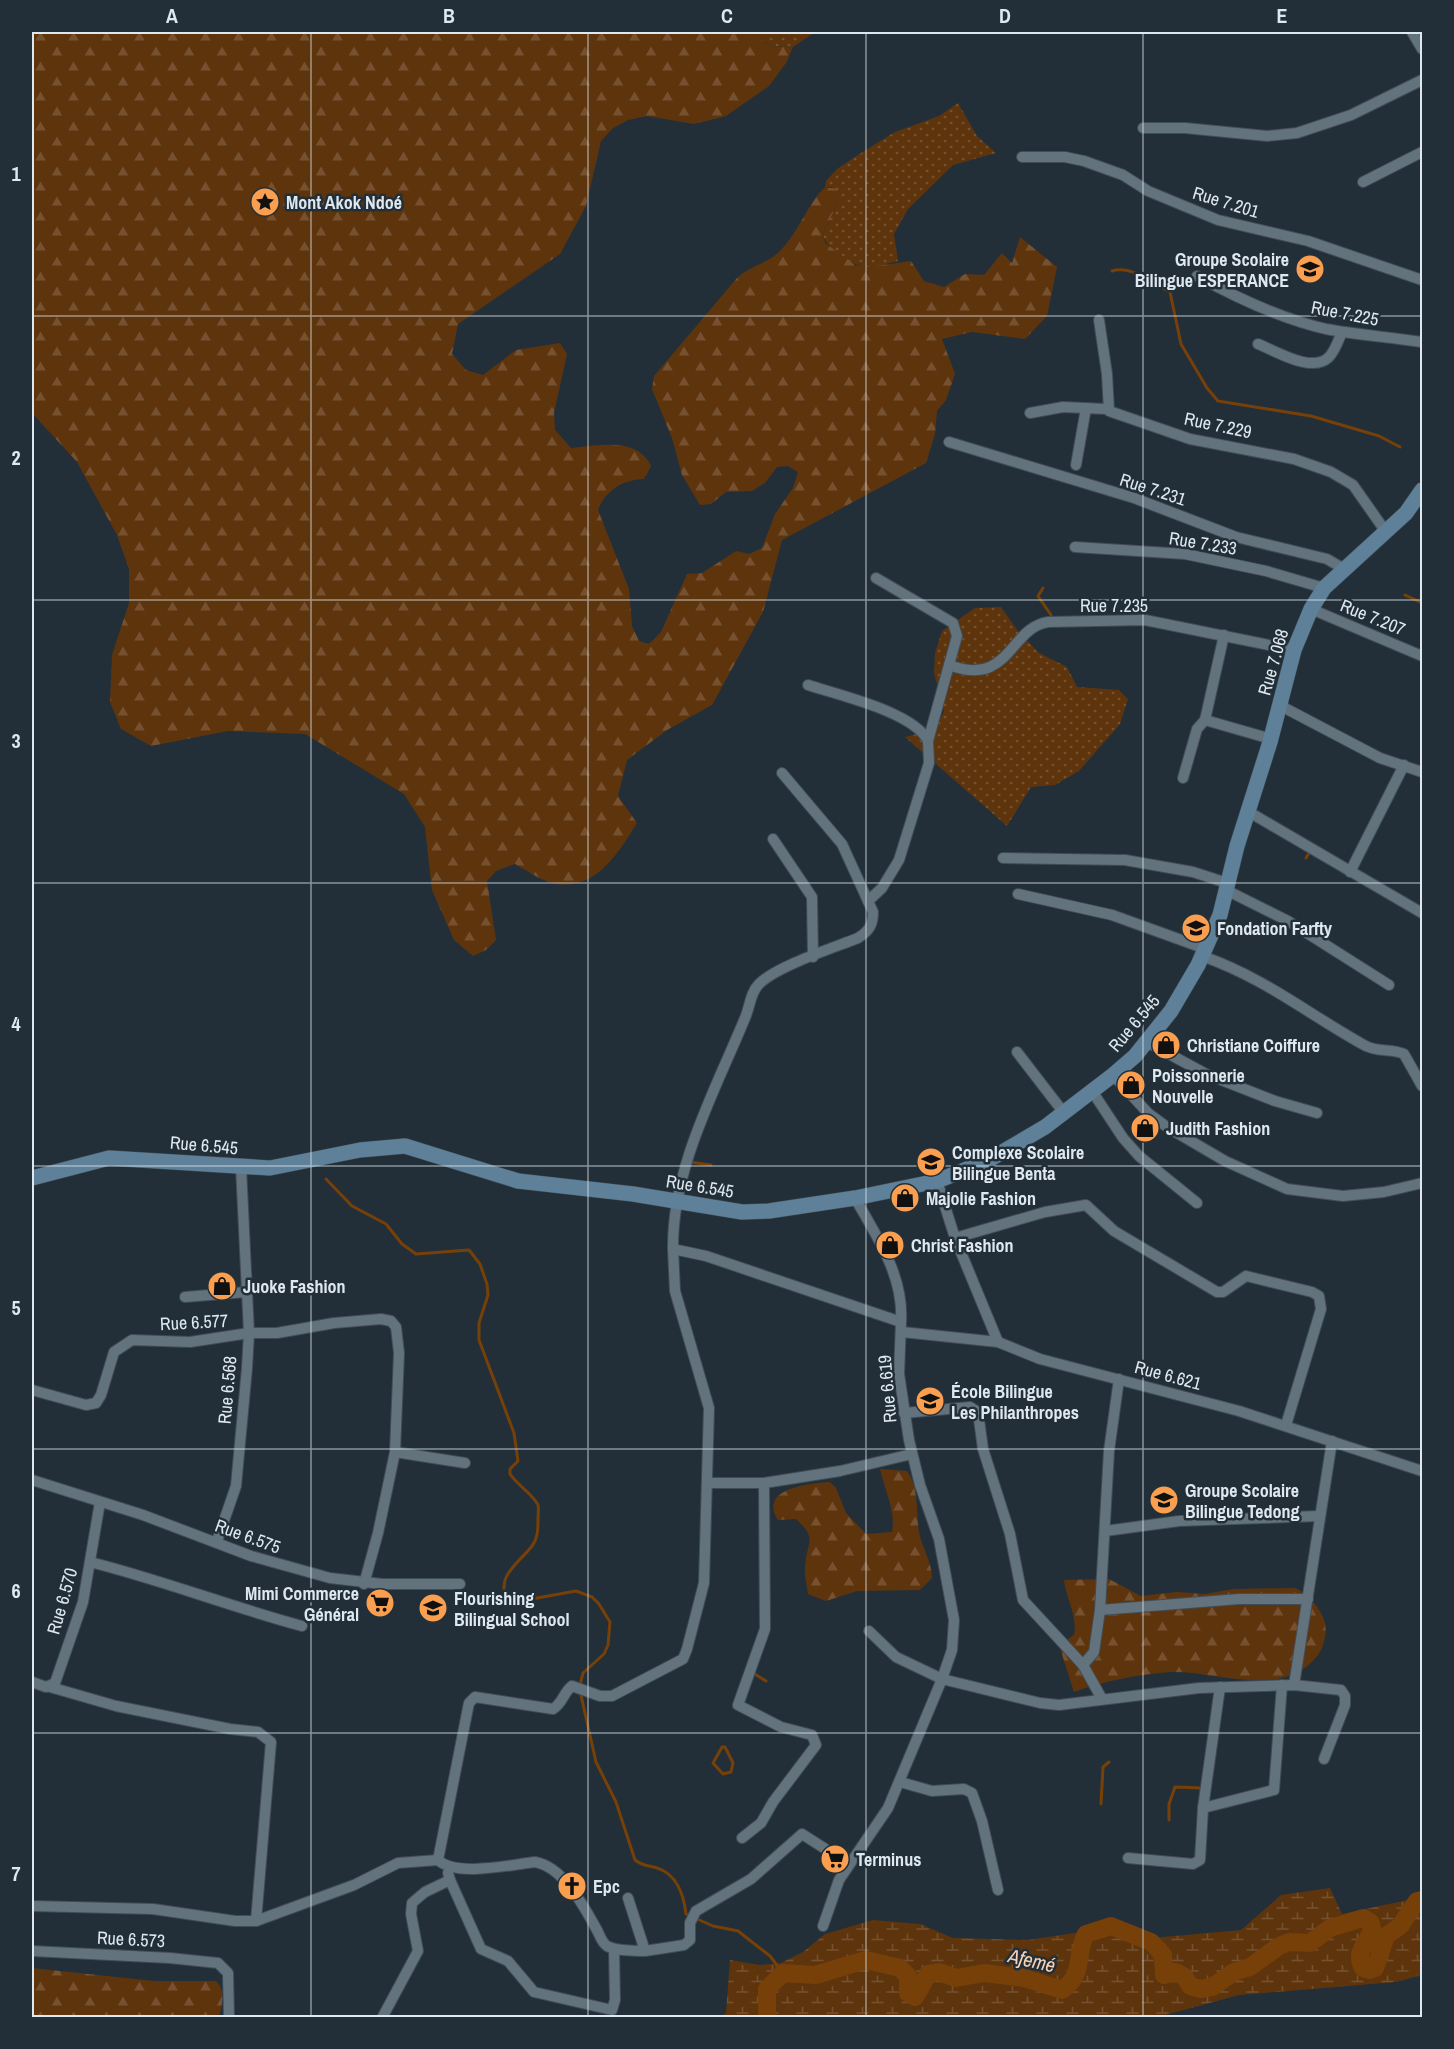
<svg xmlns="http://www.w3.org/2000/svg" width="1454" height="2049" font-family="'Archivo Narrow',sans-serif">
<defs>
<pattern id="grass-dots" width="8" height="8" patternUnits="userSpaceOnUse" patternTransform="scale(1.5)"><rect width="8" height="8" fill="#5e340c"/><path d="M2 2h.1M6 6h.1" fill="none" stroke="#755130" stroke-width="1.8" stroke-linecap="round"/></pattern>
<pattern id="forest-firs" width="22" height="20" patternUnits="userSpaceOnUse" patternTransform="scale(1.5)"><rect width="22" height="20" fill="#5e340c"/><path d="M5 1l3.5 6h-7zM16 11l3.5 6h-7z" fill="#755130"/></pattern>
<pattern id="wetland-marsh" width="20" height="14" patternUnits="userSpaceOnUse" patternTransform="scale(1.5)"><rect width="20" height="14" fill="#5e340c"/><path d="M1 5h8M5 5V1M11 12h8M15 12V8" fill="none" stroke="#755130"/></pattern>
</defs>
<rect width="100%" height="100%" fill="#222f39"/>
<!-- grass -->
<g fill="url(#grass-dots)">
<polygon points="750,32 815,32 793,47 771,46"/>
<path d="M958 103 977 136 996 153 953 165 908 209 894 234 898 261C888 263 878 267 868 267 853 267 825 249 823 234L839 200 832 187H825L826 181 837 169 861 153 895 132 939 116Z"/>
<polygon points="1001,607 1018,631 1039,653 1067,667 1077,687 1119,690 1128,699 1120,724 1079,771 1055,785 1031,787 1007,826 905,737 936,729 944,711 934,673 935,653 942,631 975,608"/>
</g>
<!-- forest -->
<g fill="url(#forest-firs)">
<path d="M32 32H750L771 46 793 47 786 63 769 86 726 116 694 124 647 116 628 120 613 128 601 141 586 206 560 254 458 324 452 354 466 370 483 375 516 350 560 343 567 354 554 413 555 430 571 448C598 446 637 436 651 466L644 479C622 480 606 490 598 510L629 589 632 626 639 641 649 644 661 632 687 574 702 573 736 551 749 554 762 548 775 514 793 488 798 472 788 466 777 467 765 483 752 491 726 492 711 504 700 505 682 475 672 438 652 389 654 376 737 278C752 265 769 263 781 250 799 231 807 205 825 187L837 189 839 200 823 234 825 243 855 265 868 267 911 261 924 281 944 287 965 274 984 275 1002 253 1012 263 1020 237 1057 267 1047 316 1025 339 972 332 942 339 955 374 946 400 937 411 935 434 926 463 782 540 763 612 712 705 667 730 627 760 618 796 637 823C618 853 595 893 552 883 540 880 526 870 515 864L496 871 487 881 496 940 486 950 473 956 454 940 432 890 425 827 404 794 305 734 228 731 151 746 121 729 110 702 112 655 129 603V569L117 535 77 462 32 413Z"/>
<path d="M880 1469 907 1471C919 1487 916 1512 919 1532 922 1548 932 1562 932 1578L920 1590 857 1591 826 1601 808 1594C807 1585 804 1575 805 1566 807 1541 818 1539 796 1519L778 1520C757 1489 810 1483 830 1482L836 1488 846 1513 866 1534 892 1532C896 1511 885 1491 880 1469Z"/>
<path d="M1109 1579 1141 1596 1177 1592 1205 1594 1233 1589 1295 1588C1307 1593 1320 1607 1324 1620 1328 1631 1324 1646 1318 1655 1284 1700 1218 1671 1172 1672 1138 1674 1105 1681 1074 1692L1059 1645 1074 1635C1078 1617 1066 1598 1064 1580Z"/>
<path d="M32 1968 154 1981H216C226 1990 222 2006 219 2017H32Z"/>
</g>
<!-- wetland -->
<polygon fill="url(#wetland-marsh)" points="1330,1888 1342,1914 1422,1897 1422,1975 1396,1982 1239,1995 1158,2017 720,2017 726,2013 730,1960 760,1965 781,1963 803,1952 825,1934 873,1920 920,1924 953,1938 1028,1940 1075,1933 1117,1921 1152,1938 1241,1930 1281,1895"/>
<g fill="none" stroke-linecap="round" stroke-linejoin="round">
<!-- stream -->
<g stroke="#764008" stroke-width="3">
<path d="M1112 271C1131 265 1153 283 1170 292L1181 344 1207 388 1218 401 1311 416 1379 436 1400 447"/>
<polyline points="1043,588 1038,596 1051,615"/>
<polyline points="1405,595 1422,603"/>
<polyline points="1306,858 1309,853"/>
<polyline points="689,1162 711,1165"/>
<path d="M326 1179 352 1206 386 1224 402 1244 416 1254 469 1250 480 1264 487 1284 488 1295 479 1323V1340L514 1433 518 1461 510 1469V1474C517 1485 533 1494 538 1505 539 1509 538 1515 538 1519 538 1529 538 1538 532 1546 520 1562 494 1577 508 1600L515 1602 576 1591 592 1597 599 1604 610 1622 608 1645 604 1654 583 1673 580 1685"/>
<polyline points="753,1673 766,1681"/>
<path d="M580 1691 596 1762 616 1802 635 1860C642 1866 647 1865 657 1868 677 1874 684 1896 686 1914L713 1926 738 1931 770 1956 783 1973"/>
<polygon points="722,1747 725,1747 733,1763 731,1772 723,1774 713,1763"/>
<polyline points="1101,1804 1103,1767 1109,1762"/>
<polyline points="1169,1820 1169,1804 1175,1787 1201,1788"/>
</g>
<!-- river -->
<path stroke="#764008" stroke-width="18" d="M767 2018V1989L783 1973 815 1975 866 1960 900 1968 908 1976V1993L915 1997 928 1974 939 1972 956 1978 984 1973 1024 1978 1062 1990C1086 1973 1074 1956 1086 1934L1111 1926 1151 1942 1158 1949 1163 1955 1164 1975 1176 1972 1185 1977 1190 1986 1200 1989 1212 1987 1234 1972 1250 1967 1279 1946 1289 1942 1310 1943 1330 1928 1363 1918 1371 1923 1372 1929C1367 1944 1354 1952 1363 1968L1369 1970 1375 1968 1386 1936 1400 1926 1417 1901 1422 1900"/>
<!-- street casing -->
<g stroke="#414d56" stroke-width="12">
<g id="street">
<polyline points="1412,32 1422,49"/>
<polyline points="1143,128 1185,128 1267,136 1297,133 1351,115 1422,80"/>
<polyline points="1022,157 1065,157 1084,161 1123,175 1148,191 1218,220 1308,241 1422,280"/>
<polyline points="1363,182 1422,152"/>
<path d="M1197 276C1237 298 1282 319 1326 329 1358 335 1390 337 1422 342"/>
<polyline points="1099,320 1107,374 1109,411 1190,439 1294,459 1331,472 1353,485 1386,532"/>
<path d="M1258 344C1276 351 1312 374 1329 357 1335 351 1339 339 1342 332"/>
<polyline points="1030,413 1063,407 1106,409"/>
<polyline points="949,442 1134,498 1236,537 1327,559 1339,566 1341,573"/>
<polyline points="1076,465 1086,408"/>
<polyline points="1075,547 1185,554 1266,571 1324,588"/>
<polyline points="1311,609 1422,656"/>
<path d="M949 665C1010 688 1009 628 1048 622L1145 620 1294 650"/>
<path d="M808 685C838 695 914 712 928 741"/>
<polyline points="1281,706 1380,758 1422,772"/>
<polyline points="1205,720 1271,739"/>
<path d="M782 773 842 844 873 912C873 925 869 931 858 938 833 948 777 966 759 984 750 993 750 1007 745 1018 715 1091 672 1168 673 1249L706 1256 901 1322 899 1374 909 1440 920 1485 939 1539 954 1620 952 1650 942 1679 896 1657 869 1631"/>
<polyline points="1183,778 1197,729 1205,720 1224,635"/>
<polyline points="1249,812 1422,913"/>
<polyline points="773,839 812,897 813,957"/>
<polyline points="1003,858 1125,860 1193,872 1227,883"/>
<polyline points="1350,872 1404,765"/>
<polyline points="1226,890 1288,921 1389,985"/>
<polyline points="1018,894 1112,915 1206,949"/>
<polyline points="868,901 882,888 899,860 929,763 928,741 957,636 953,623 876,578"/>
<path d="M1202 956C1265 978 1308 1014 1364 1045 1377 1053 1392 1048 1404 1054L1422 1086"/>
<polyline points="1147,1042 1206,1074 1275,1101 1317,1113"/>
<polyline points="1017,1052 1064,1113"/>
<polyline points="1113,1075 1148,1113 1167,1127 1225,1161 1287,1189 1343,1196 1384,1192 1422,1183"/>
<polyline points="1092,1091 1123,1138 1139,1156 1197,1203"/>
<polyline points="937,1181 955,1238 998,1342"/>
<path d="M855 1198C877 1237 904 1276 901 1322"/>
<polyline points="955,1238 1045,1212 1086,1205 1114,1231 1217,1292 1223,1292 1246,1276 1312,1292 1319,1296 1321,1309 1286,1425"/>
<polyline points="185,1297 246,1292"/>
<polyline points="902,1332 998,1342 1040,1359 1239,1411 1422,1471"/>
<polyline points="32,1390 86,1405 96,1403 101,1395 114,1352 132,1340 190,1342 249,1333 277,1333 334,1323 381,1319 391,1321 396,1327 399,1353 395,1452 378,1533 364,1584"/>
<polyline points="904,1413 970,1407 978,1412 983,1449 1010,1534 1023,1600 1083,1665 1102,1699"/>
<polyline points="395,1452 465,1463"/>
<polyline points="32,1480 143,1515 251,1556 330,1578 382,1584 460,1584"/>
<polyline points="707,1483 764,1483"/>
<polyline points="1105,1531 1179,1521 1319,1516"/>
<polyline points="217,1541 236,1486 247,1368 249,1333 241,1167"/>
<path d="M90 1562C162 1580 231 1607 302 1626"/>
<polyline points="1100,1610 1239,1599 1308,1599"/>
<polyline points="1083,1665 1094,1652 1100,1610 1109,1451 1119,1379"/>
<polyline points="32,1682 46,1687 55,1683 83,1602 100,1502"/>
<polyline points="1294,1685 1332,1441"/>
<polyline points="50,1687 116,1706 230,1729 258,1732 271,1742 256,1921"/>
<polyline points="900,1782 932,1791 964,1789 972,1793 982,1821 998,1890"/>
<polyline points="1203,1808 1274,1790 1282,1685"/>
<polyline points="742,1838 761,1823 773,1802 816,1745 812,1735 781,1727 738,1705 765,1629 764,1483 840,1471 912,1454"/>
<polyline points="1128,1858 1193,1864 1200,1860 1203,1808 1220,1687"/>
<path d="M438 1860 466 1718 469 1703 475 1697 553 1709C563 1703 563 1693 572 1686L600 1696H612L683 1659 687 1649 704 1583 709 1408 675 1291 673 1249"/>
<polyline points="450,1880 481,1949 508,1961 534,1992 612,2010 615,2000 614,1949"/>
<path d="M32 1906 153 1909 235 1921H256L354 1885 398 1863 438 1860C456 1877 510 1865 535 1862 564 1867 584 1907 597 1930 600 1936 602 1943 607 1946 617 1952 634 1950 645 1951L628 1898"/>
<polyline points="823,1926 839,1880 888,1808 942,1679 1040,1703 1059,1705 1199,1688 1294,1685 1341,1690 1345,1696 1345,1705 1324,1759"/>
<polyline points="32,1951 170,1958 218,1963 228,1973 229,2018"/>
<polyline points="645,1951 684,1945 690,1940 690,1923 696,1911 751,1879 802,1834 849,1864"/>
<polyline points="382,2018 418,1951 411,1914 412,1903 425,1892 450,1880 448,1873"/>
</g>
</g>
<!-- secondary casing -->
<g stroke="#414d56" stroke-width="16">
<polyline id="secondary" points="32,1178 109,1158 270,1168 360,1150 405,1146 518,1181 633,1194 742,1212 769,1211 855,1198 937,1181 987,1161 1045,1127 1113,1075 1135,1056 1171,1011 1198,965 1220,915 1237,846 1270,742 1294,650 1311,609 1324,588 1406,513 1422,490"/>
</g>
<!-- street -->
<use href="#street" stroke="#63737e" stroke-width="10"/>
<!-- secondary -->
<use href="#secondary" stroke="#5e8098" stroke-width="15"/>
</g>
<!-- grid -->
<path fill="none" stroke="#dfe8ef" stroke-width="1.5" stroke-opacity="0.55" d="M311 32V2018M588 32V2018M866 32V2018M1143 32V2018M32 316H1422M32 600H1422M32 883H1422M32 1166H1422M32 1449H1422M32 1733H1422"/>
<!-- icons -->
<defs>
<g id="sight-disc" transform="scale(1.5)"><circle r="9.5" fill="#fa9f4f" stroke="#222f39"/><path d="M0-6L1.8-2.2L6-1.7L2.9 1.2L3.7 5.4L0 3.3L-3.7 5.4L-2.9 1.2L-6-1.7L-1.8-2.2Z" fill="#111"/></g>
<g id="school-disc" transform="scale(1.5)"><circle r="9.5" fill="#fa9f4f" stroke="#222f39"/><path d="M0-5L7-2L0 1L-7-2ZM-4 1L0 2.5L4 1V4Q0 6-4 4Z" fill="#111"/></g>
<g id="shop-disc" transform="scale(1.5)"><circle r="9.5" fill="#fa9f4f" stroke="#222f39"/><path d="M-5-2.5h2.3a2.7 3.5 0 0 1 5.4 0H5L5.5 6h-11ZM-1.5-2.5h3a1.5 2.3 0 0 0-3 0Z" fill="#111"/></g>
<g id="supermarket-disc" transform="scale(1.5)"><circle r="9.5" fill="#fa9f4f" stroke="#222f39"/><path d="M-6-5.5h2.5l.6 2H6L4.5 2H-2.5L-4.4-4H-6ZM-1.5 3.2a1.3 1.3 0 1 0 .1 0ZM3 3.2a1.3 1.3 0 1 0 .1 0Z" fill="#111"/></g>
<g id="church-disc" transform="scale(1.5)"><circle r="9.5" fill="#fa9f4f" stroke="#222f39"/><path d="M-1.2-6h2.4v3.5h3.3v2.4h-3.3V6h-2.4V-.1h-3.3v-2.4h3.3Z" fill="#111"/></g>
</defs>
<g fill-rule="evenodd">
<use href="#sight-disc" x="265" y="202"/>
<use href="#school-disc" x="1310" y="269"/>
<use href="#school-disc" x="1196" y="928"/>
<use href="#shop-disc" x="1166" y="1045"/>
<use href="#shop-disc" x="1131" y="1085"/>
<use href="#shop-disc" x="1145" y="1128"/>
<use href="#school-disc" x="931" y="1162"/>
<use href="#shop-disc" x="905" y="1198"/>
<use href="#shop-disc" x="890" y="1245"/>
<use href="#shop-disc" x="222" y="1286"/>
<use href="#school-disc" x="930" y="1401"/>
<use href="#school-disc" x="1164" y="1500"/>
<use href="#supermarket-disc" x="380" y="1603"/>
<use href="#school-disc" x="433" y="1608"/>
<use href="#supermarket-disc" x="835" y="1859"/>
<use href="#church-disc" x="572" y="1886"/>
</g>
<g text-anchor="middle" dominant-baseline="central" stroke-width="5" stroke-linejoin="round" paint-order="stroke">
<!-- poi labels -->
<g font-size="18" font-weight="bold" fill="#dfe8ef" stroke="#222f39" text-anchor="start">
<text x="286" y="202">Mont Akok Ndoé</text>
<text x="1289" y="259" text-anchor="end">Groupe Scolaire<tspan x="1289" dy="21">Bilingue ESPERANCE</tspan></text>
<text x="1217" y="928">Fondation Farfty</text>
<text x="1187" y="1045">Christiane Coiffure</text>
<text x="1152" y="1075">Poissonnerie<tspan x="1152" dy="21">Nouvelle</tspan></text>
<text x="1166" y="1128">Judith Fashion</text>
<text x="952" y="1152">Complexe Scolaire<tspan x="952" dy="21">Bilingue Benta</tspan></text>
<text x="926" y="1198">Majolie Fashion</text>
<text x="911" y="1245">Christ Fashion</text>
<text x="243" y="1286">Juoke Fashion</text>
<text x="951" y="1391">École Bilingue<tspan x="951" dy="21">Les Philanthropes</tspan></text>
<text x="1185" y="1490">Groupe Scolaire<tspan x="1185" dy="21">Bilingue Tedong</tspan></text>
<text x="359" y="1593" text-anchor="end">Mimi Commerce<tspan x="359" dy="21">Général</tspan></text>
<text x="454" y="1598">Flourishing<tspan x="454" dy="21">Bilingual School</tspan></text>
<text x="856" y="1859">Terminus</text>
<text x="593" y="1886">Epc</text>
</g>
<!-- street labels -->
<g font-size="18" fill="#dfe8ef" stroke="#222f39">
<text transform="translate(1226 202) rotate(17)">Rue 7.201</text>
<text transform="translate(1345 313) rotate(11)">Rue 7.225</text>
<text transform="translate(1218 425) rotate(12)">Rue 7.229</text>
<text transform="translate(1153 489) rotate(18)">Rue 7.231</text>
<text transform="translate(1203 543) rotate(9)">Rue 7.233</text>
<text x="1114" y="605">Rue 7.235</text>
<text transform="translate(1373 617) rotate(22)">Rue 7.207</text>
<text transform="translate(1273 662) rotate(-74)">Rue 7.068</text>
<text transform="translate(1134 1023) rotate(-50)">Rue 6.545</text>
<text transform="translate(204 1145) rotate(5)">Rue 6.545</text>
<text transform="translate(700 1186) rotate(9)">Rue 6.545</text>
<text transform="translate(194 1322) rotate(-3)">Rue 6.577</text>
<text transform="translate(1168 1375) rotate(15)">Rue 6.621</text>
<text transform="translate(887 1389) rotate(-95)">Rue 6.619</text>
<text transform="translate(227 1390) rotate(-85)">Rue 6.568</text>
<text transform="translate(248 1536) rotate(20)">Rue 6.575</text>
<text transform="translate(62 1601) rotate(-74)">Rue 6.570</text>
<text transform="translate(131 1939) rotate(3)">Rue 6.573</text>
</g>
<!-- water labels -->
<g font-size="20" font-style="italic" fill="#fbd3b4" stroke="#222f39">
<text transform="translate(1032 1960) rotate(13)">Afemé</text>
</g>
</g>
<!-- border -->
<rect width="1454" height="2049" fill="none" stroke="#222f39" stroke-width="66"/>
<rect x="33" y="33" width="1388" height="1983" fill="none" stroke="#dfe8ef" stroke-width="2"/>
<g font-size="20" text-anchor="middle" font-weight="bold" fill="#dfe8ef">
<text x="172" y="23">A</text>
<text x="449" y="23">B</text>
<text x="727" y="23">C</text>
<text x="1005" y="23">D</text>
<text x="1282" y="23">E</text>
<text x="16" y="181">1</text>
<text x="16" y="465">2</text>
<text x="16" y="748">3</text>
<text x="16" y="1031">4</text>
<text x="16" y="1315">5</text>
<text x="16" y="1598">6</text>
<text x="16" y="1881">7</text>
</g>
</svg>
